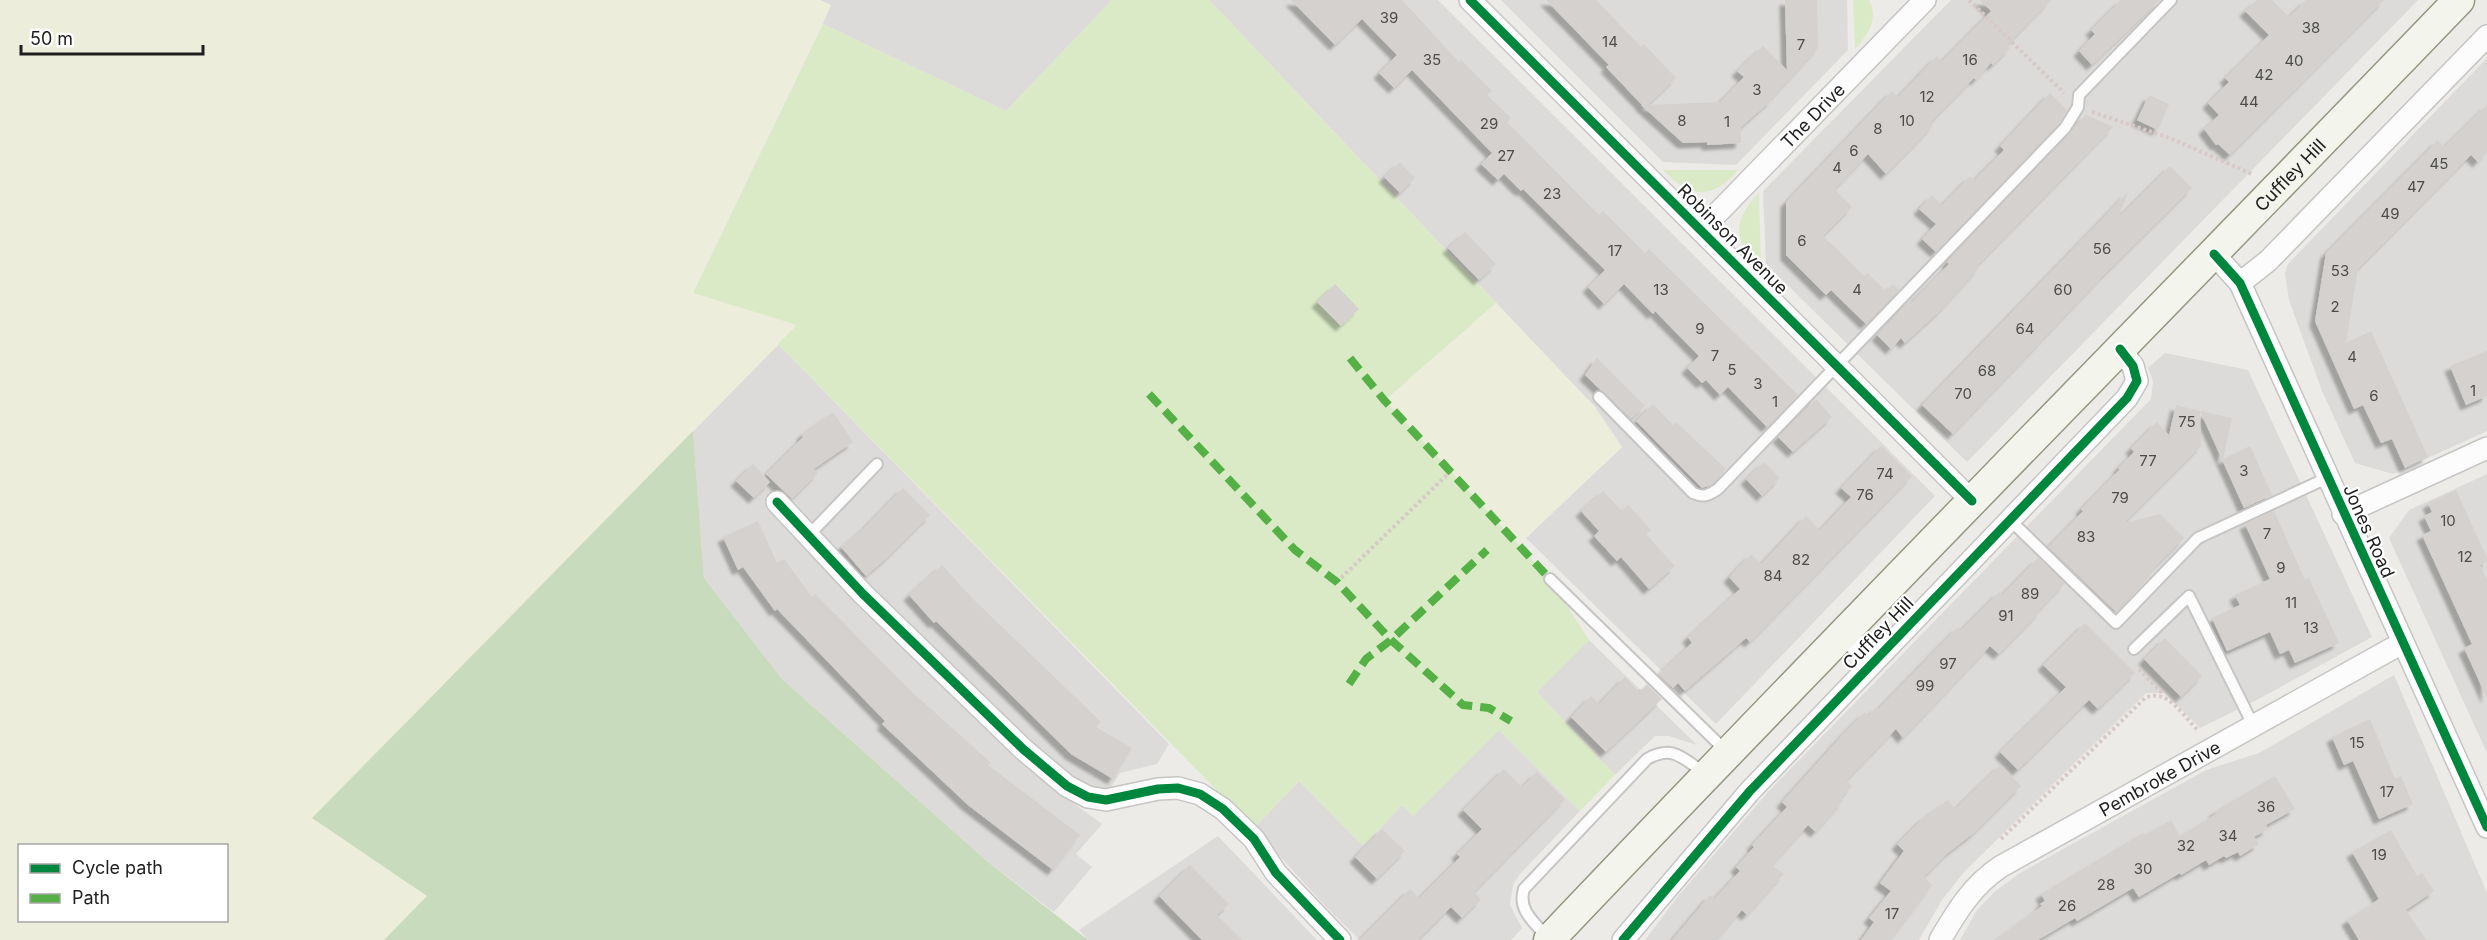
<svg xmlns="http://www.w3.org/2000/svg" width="2487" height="940" font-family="Inter,sans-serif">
<defs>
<filter id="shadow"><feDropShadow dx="-5.5" dy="5.5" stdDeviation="1.5" flood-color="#0004"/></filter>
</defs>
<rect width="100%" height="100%" fill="#edebe8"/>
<!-- residential -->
<g fill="#dcdbd9">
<polygon points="820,0 1112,0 1006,111 823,24 831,5"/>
<polygon points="1209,0 1438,0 1935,496 1716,724 1526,538 1622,447 1595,407"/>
<polygon points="1501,0 1847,0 1848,50 1736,165 1663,162"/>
<polygon points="1951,0 2418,0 1967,462 1766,264 1763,191"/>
<polygon points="2487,58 2487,431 2393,474 2355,463 2322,391 2289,300 2285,273 2288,264"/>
<polygon points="778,344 1169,744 1157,764 1120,773 1108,792 1085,788 1028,740 888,605 820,534 805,548 848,593 1055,790 1102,824 1076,854 1092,867 1054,912 988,862 782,679 704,578 693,431"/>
<polygon points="2165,353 2248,370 2372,637 2253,702 2200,728 2164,693 2146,693 1964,872 1942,900 1919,940 1645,940 1679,895 1768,792 2151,399 2153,381 2148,368"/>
<polygon points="2487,474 2487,753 2389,538 2409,510"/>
<polygon points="1589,640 1697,745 1669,736 1655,736 1615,775 1537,692"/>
<polygon points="2394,675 2487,893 2487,940 1960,940 1977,910 1994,892 2020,873 2206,770 2259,753"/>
<polygon points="1499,730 1580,811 1520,874 1513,885 1510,905 1522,928 1511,940 1360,940 1327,908 1254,828 1299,781 1363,846 1402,805 1413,816"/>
<polygon points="1218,836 1317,940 1088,940 1079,930"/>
</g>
<!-- farmland -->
<g fill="#eceddb" fill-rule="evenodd">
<path d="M0 0H820L831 5 693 292 798 325 312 818 428 896 384 940H0ZM20 846H226V920H20Z"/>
<polygon points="1496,303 1595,407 1622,447 1526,538 1521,547 1384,400"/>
</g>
<!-- grass -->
<g fill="#daeac7">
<polygon points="1112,0 1209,0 1496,303 1385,400 1550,579 1589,640 1537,692 1615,775 1580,811 1499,730 1413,816 1402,805 1363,846 1299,781 1254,828 778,344 797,325 693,293 823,24 1006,111"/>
<path d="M1853 0H1869C1879 19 1868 35 1855 49Z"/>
<path d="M1663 170H1738C1712 201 1689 198 1663 170Z"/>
<path d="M1759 193 1761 267C1732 241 1732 220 1759 193Z"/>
</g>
<!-- forest -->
<polygon fill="#c8dcbd" points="693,431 704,578 782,679 988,862 1088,940 384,940 427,896 312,818"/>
<!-- building -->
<g fill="#d4d1cf" filter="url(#shadow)">
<polygon points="1291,0 1402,0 1459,62 1461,60 1492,91 1487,95 1511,118 1507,122 1599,215 1603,211 1645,253 1649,249 1798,395 1767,427 1728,387 1720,395 1706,380 1702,383 1687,368 1699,356 1655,311 1653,314 1624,284 1604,304 1588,287 1605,270 1523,189 1521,191 1504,174 1498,180 1481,164 1492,153 1412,70 1394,88 1379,73 1397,55 1362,19 1335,45"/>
<polygon points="1546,0 1596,0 1641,47 1644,44 1676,78 1648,105 1720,102 1744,77 1737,71 1763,46 1787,70 1785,0 1817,0 1818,48 1771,99 1772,100 1741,127 1741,143 1707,145 1707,142 1683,143 1641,105 1642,105 1606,67 1609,65"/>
<polygon points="1980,0 2051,0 2007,45 2010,48 1993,65 1991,63 1976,80 1974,78 1930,123 1933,126 1886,174 1868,154 1835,189 1852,207 1823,236 1864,276 1867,273 1886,291 1893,284 1899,290 1866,324 1831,290 1826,295 1786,255 1786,202 1892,91 1898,97 1937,56 1942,61 1991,11"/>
<polygon points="2121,0 2160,0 2092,65 2079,51 2095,34 2091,30"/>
<polygon points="2257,0 2272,0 2289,17 2306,0 2384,0 2230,155 2218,144 2216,145 2204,129 2219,115 2208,103 2229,82 2225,78 2269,35 2245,11"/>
<polygon points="2050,93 2067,110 2059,123 1936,252 1922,239 1936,224 1919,209 1932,195 1942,205 1970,176 1974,180 2004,150 2000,146"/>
<polygon points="2149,95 2169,104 2158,130 2137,120"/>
<polygon points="2487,105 2487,152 2478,162 2471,155 2358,269 2346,343 2371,331 2428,457 2405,468 2392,439 2381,443 2363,405 2354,409 2315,321 2326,253 2438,140 2444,147"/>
<polygon points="2086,115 2113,127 1977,266 1979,268 1941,310 1905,343 1901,338 1891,349 1877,335 1910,300 1912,302 1949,264 1947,262"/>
<polygon points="1400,162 1415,178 1400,193 1384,177"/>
<polygon points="2170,166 2192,188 2102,277 1953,434 1922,405 2128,192 2118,218"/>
<polygon points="1465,232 1496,264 1479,280 1448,248"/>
<polygon points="1335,284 1359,309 1341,326 1317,302"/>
<polygon points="2487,351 2487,396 2466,405 2450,366"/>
<polygon points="1597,358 1645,406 1631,419 1585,375"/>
<polygon points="1816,399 1832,417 1793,452 1778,437"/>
<polygon points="1653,404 1673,425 1676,422 1726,469 1711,485 1702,488 1636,421"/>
<polygon points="2176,405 2200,411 2201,446 2124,523 2160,514 2184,538 2157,565 2116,612 2048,547 2083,511 2081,509 2120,469 2118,468 2134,452 2131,448 2157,422 2169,435"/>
<polygon points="2200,411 2232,418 2223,459 2250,446 2272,495 2244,508"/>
<polygon points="833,412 853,442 814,469 818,473 792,499 766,474 803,437 802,434"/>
<polygon points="1881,446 1912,476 1750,642 1746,638 1685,691 1678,683 1673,688 1658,674 1692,643 1688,637 1740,589 1729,577 1751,554 1761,564 1806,516 1820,530 1851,497 1841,488"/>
<polygon points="1764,462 1780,478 1762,496 1746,479"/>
<polygon points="753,464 770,482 754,498 736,481"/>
<polygon points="903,488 930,515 888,557 866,576 841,547 864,528"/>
<polygon points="2456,490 2487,558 2487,562 2480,565 2487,580 2487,698 2464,648 2472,644 2422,535 2431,531 2424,516 2432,512 2428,503"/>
<polygon points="1603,491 1622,511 1628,505 1651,530 1646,534 1675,566 1649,589 1621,557 1617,561 1594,536 1599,531 1581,511"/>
<polygon points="2274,511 2305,580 2309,578 2339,643 2295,663 2289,650 2280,654 2270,632 2227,651 2212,618 2240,605 2235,595 2270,579 2245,524"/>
<polygon points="758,521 777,563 784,559 812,597 815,594 912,692 991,763 988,765 1080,835 1053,870 968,805 882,724 885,721 777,609 775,611 743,567 738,570 723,537"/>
<polygon points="2038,558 2065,583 2039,610 2041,611 1999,654 1990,646 1903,738 1896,729 1846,781 1852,786 1841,798 1843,801 1816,832 1808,825 1772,865 1784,874 1747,915 1742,910 1716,940 1672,940 1710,895 1714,899 1740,871 1736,867 1754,847 1752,845 1787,807 1782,802 1844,733 1865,712 1868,716 1877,707 1878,709 1958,627 1961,630 1999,592 2002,595"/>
<polygon points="942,565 972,598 1101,722 1096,727 1132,748 1113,779 1071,754 936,621 934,623 909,595"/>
<polygon points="2085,623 2135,673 2098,709 2089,700 2018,770 2000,752 2066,687 2043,665"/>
<polygon points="2165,638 2202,676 2181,697 2144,659"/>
<polygon points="1625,677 1639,692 1647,684 1662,699 1606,752 1571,717 1591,696 1599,704"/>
<polygon points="2370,719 2395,779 2401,776 2413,804 2379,819 2353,761 2344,765 2332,737"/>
<polygon points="2000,765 2021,786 1974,833 1948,853 1924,877 1932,885 1891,940 1861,940 1874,922 1869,918 1891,891 1880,883 1904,851 1897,844 1923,818 1948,800 1955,809"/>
<polygon points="1504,769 1522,787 1537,772 1565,799 1474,892 1481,899 1462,918 1451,907 1418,940 1359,940 1410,889 1419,898 1460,857 1457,854 1482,829 1463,810"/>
<polygon points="2275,776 2295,809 2266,825 2268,829 2254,837 2259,844 2240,856 2238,852 2226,858 2224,856 2209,865 2206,860 2181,875 2180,873 2139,897 2133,888 2077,921 2075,918 2038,940 1995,940 2042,906 2040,904 2045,901 2041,894 2143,833 2145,835 2171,820 2180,836 2216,814 2214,812"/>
<polygon points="1382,829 1405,851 1377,879 1355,857"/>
<polygon points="2391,830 2417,876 2422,873 2434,891 2406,910 2426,940 2359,940 2347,920 2379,899 2352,852"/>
<polygon points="1190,865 1229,904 1217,915 1242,940 1202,940 1159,896"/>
</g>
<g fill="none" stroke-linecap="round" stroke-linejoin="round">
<!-- lane casing -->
<g stroke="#c6c5c4" stroke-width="14">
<g id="lane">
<path d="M1599 397 1693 493C1704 498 1709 495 1718 489L2065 128 2078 107 2079 95 2171 0"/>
<polyline points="2010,520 2116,623 2198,538 2327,478"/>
<polyline points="809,535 877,464"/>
<polyline points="1550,579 1727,752"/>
<polyline points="2134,649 2189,596 2254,727"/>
<path d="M1548 938C1535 923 1517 910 1524 889L1647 759C1674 744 1683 759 1706 774"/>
</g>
</g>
<!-- street casing -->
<g stroke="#c6c5c4" stroke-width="24">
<g id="street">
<polyline points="1470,0 1972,501"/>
<path id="s1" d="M1701 230 1925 0"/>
<polyline points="2214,254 2240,283 2487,827"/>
<polyline points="2240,283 2268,261 2487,36"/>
<polyline points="777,502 863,594 1023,749 1067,786 1088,797 1106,800 1158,789 1178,788 1200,794 1223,809 1254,839 1276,873 1340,940"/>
<polyline points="2343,514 2487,448"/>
<polyline points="1845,634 1874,662"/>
<polyline points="1623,940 1750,791 2127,398 2137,381 2133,366 2120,349"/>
<path id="s2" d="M1940 940C1957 911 1972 886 2000 867L2402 643"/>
</g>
</g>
<!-- secondary casing -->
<g stroke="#959780" stroke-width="33">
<g id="secondary">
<path id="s3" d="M1549 940C1849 624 2156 314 2459 0"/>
</g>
</g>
<!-- path -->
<g stroke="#d7c9c7" stroke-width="4" stroke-dasharray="3 3" stroke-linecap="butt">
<polyline points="1969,0 2064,93"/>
<polyline points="2092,112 2170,138 2254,175"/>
<polyline points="1337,582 1451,471"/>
<polyline points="2139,669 2164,695"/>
<path d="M2001 839 2145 698C2168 687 2183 717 2199 731"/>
</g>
<!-- lane -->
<use href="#lane" stroke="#fcfcfc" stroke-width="10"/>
<!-- street -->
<use href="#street" stroke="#fcfcfc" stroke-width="21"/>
<!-- secondary -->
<use href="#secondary" stroke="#f3f4eb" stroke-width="30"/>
<!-- quiet -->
<g stroke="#55b145" stroke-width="8" stroke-dasharray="15 8" stroke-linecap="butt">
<polyline points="1350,358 1384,400 1550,579"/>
<polyline points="1149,394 1295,550 1337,582 1391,640 1463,705 1489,708 1511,721"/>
<polyline points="1349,684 1366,659 1391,640 1487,550"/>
</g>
<!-- cycleway casing -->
<g stroke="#fff" stroke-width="13">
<g id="cycleway">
<polyline points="1470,0 1972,501"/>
<polyline points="2214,254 2240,283 2487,827"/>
<polyline points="777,502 863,594 1023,749 1067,786 1088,797 1106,800 1158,789 1178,788 1200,794 1223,809 1254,839 1276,873 1340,940"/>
<polyline points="1623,940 1750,791 2127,398 2137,381 2133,366 2120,349"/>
</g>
</g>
<!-- cycleway -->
<use href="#cycleway" stroke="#00873e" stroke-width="9"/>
</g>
<g text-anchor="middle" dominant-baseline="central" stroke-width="4.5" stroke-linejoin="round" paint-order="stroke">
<!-- number labels -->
<g font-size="15" fill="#4c4c4b">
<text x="1389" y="17">39</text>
<text x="2311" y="27">38</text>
<text x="1610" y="41">14</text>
<text x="1801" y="44">7</text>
<text x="1432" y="59">35</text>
<text x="1970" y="59">16</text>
<text x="2294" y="60">40</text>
<text x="2264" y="74">42</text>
<text x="1757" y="89">3</text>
<text x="1927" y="96">12</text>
<text x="2249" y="101">44</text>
<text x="1682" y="120">8</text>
<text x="1907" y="120">10</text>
<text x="1727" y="121">1</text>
<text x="1489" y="123">29</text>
<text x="1878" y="128">8</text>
<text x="1854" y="150">6</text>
<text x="1506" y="155">27</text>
<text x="2439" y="163">45</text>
<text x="1837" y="167">4</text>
<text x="2416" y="186">47</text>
<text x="1552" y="193">23</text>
<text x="2390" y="213">49</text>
<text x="1802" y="240">6</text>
<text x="2102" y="248">56</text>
<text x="1615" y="250">17</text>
<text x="2340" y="270">53</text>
<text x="1661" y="289">13</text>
<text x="1857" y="289">4</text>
<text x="2063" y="289">60</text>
<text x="2335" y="306">2</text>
<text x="1700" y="328">9</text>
<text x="2025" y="328">64</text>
<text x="1715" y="355">7</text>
<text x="2352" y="356">4</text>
<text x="1732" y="369">5</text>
<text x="1987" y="370">68</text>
<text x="1758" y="383">3</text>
<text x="2473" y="390">1</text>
<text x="1963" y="393">70</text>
<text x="2374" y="395">6</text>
<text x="1775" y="401">1</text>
<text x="2187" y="421">75</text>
<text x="2148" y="460">77</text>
<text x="2244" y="470">3</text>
<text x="1885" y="473">74</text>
<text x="1865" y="494">76</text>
<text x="2120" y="497">79</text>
<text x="2448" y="520">10</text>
<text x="2267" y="533">7</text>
<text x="2086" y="536">83</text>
<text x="2465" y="556">12</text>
<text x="1801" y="559">82</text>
<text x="2281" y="567">9</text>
<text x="1773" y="575">84</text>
<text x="2030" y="593">89</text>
<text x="2291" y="602">11</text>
<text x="2006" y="615">91</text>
<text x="2311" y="627">13</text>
<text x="1948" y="663">97</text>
<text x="1925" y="685">99</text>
<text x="2357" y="742">15</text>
<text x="2387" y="791">17</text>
<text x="2266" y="806">36</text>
<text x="2228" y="835">34</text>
<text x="2186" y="845">32</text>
<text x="2379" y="854">19</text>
<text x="2143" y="868">30</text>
<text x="2106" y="884">28</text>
<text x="2067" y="905">26</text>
<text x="1892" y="913">17</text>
</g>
<!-- street labels -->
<g font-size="18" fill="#1f1f1f" stroke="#fff">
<text stroke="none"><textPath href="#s1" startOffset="160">The Drive</textPath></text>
<text stroke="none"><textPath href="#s3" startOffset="1065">Cuffley Hill</textPath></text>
<text transform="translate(1733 239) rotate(45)">Robinson Avenue</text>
<text transform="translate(2369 531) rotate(66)">Jones Road</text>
<text transform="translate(1878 633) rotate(-46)">Cuffley Hill</text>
<text stroke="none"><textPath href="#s2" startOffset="278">Pembroke Drive</textPath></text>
</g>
</g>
<!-- legend -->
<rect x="18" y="844" width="210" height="78" fill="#ffffff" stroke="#a5a5a5" stroke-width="1.5"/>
<rect x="30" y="864" width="30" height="9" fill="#00873e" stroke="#a5a5a5" stroke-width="1.5"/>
<text x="72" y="874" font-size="18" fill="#1f1f1f">Cycle path</text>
<rect x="30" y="894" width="30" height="9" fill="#55b145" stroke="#a5a5a5" stroke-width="1.5"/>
<text x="72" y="904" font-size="18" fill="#1f1f1f">Path</text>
<!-- scale -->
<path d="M21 45v9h182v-9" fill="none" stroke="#1f1f1f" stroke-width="3"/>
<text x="30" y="45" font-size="18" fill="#1f1f1f" stroke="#ffffff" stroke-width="4.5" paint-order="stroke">50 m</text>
</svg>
